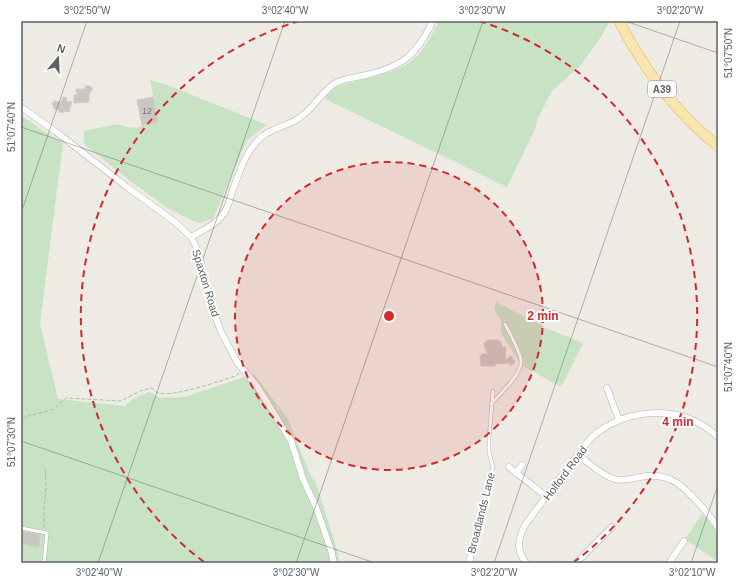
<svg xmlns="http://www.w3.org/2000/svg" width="739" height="584" font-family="Arial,sans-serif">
<rect width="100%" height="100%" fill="#eeebe5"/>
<!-- green -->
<g fill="#c7e3c4">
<path d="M439 21H610L602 35 581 65 552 91 538 118 535 129 507 187 325 99 329 93 337 87C362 78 400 75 418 55 427 45 433 33 439 21Z"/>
<polygon points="150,80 167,85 267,125 247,140 213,219 198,223 169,209 129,180 84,144 84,131 117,124 127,127 137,128 142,125 158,122"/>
<polygon points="21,115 46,133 63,143 40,324 58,399 125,406 133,399 149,392 160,398 184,397 254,374 288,419 310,474 316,483 336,546 340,563 21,563"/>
<polygon points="496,302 546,328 583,343 561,387 521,365 501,333 501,321 494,309"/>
<path d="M702 514C721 532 718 538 718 562L689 542 686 538Z"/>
</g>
<!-- building -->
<g fill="#cac6c2" stroke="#d2ccc4">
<polygon points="85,86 90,86 93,89 89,94 89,102 74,103 74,95 77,95 76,89 86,89"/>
<polygon points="63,97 67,98 66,101 72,102 69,112 64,111 63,113 59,112 59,110 54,109 52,103 55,101 61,102"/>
<polygon points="153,97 158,122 142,125 137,100"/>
<polygon points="488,340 498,340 501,342 502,347 506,347 505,360 511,356 515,362 511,366 509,363 495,364 495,366 481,366 480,356 482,354 488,354 484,346 485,342"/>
<polygon points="21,531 40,535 39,547 21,544"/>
</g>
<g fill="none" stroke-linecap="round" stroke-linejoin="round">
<!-- lane casing -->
<g stroke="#b1b3b6" stroke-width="4">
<g id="lane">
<path d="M491 404C500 394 522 374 521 361 521 353 509 332 505 324"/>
<polyline points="21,528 47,533 44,563"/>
<polyline points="471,554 474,536 493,467 489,452 489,439 493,391"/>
</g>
</g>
<!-- street casing -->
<g stroke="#b1b3b6" stroke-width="7">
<g id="street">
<polyline points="21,107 55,131 127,187 175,222 191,237 198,251 210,301 221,332 237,362 257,386 291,441 303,479 316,507 331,550 334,563"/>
<path d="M191 237C201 231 214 226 221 217 227 211 229 203 231 195 239 174 245 149 264 135 276 127 291 125 302 116 314 107 321 93 334 84 344 78 355 78 366 75 403 66 416 56 433 21"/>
<polyline points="607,388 619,420"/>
<path d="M578 455C589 463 601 475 614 479 624 482 636 477 647 476 657 475 668 477 677 483 689 491 711 516 718 528"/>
<polyline points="509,467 547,497"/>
<polyline points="516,473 522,465"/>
<polyline points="469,563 471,554"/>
<path d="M526 563C516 550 518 539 525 525 538 507 552 489 565 472 574 461 582 448 591 438 609 421 634 413 658 413 681 413 701 421 718 437"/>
<polyline points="576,563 612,527"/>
<polyline points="669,563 684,541"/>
</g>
</g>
<!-- primary casing -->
<g stroke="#e5b467" stroke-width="11">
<path id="primary" d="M619 21C644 69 675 113 718 146"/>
</g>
<!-- path -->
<g stroke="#9ec4a4" stroke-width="1" stroke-dasharray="4 2" stroke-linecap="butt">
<polyline points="21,87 23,101"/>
<path d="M21 418 54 409 66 398 121 401 140 391 152 388C154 390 157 393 159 393 175 397 219 381 236 376L239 373"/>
<polyline points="44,528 44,509 46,488 45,469"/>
</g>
<!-- lane -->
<use href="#lane" stroke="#fff" stroke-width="3"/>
<!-- street -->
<use href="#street" stroke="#fff" stroke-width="6"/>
<!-- primary -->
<use href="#primary" stroke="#f8e5b0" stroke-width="10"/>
</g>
<!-- ticks -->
<path fill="none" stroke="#5d6164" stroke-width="1" stroke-opacity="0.45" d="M625 21 718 53M21 127 718 367M21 213 87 21M21 441 375 563M98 563 285 21M296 563 483 21M494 563 680 21M691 563 718 485"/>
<!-- distance rings -->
<circle cx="389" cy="316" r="154" fill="#d62828" fill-opacity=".12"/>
<g fill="none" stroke="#d62828" stroke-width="2" stroke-dasharray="7 5">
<circle cx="389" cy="316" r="154"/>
<path d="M204 562A308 308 0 0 1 299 21M479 21A308 308 0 0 1 574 562"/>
</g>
<g text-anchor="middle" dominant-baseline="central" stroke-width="4" stroke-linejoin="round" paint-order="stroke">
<!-- number labels -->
<g font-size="9" fill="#787a7c">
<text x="147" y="111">12</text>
</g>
<!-- shield labels -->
<rect fill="#fff" stroke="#8e9092" stroke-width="1" x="648" y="81" width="28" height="16" rx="3"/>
<g font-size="10" font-weight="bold" fill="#5d6164">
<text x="662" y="89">A39</text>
</g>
<!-- street labels -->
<g font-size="11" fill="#5d6164" stroke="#fff">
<text transform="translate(206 283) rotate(73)">Spaxton Road</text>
<text transform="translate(565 473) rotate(-53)">Holford Road</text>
<text transform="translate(481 513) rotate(-76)">Broadlands Lane</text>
</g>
</g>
<circle cx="389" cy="316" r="6" fill="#d62828" stroke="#fff" stroke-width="2"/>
<g font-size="12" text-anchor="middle" font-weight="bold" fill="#d62828" stroke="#fff" stroke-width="4" stroke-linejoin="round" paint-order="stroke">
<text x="543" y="320">2 min</text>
<text x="678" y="426">4 min</text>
</g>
<!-- border -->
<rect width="739" height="584" fill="none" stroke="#ffffff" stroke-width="44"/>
<!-- north arrow -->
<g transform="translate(58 58) rotate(19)" stroke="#ffffff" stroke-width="3" paint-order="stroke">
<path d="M0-3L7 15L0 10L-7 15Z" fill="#5d6164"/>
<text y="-6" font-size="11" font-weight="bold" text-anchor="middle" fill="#5d6164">N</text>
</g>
<rect x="22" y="22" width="695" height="540" fill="none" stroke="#5d6164" stroke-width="1.5"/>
<g font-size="10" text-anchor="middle" fill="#5d6164">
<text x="87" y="14">3°02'50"W</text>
<text x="285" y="14">3°02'40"W</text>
<text x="482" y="14">3°02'30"W</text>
<text x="680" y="14">3°02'20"W</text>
<text transform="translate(728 53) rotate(-90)" y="4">51°07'50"N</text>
<text transform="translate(11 127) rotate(-90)" y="4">51°07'40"N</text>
<text transform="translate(728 367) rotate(-90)" y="4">51°07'40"N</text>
<text transform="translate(11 442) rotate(-90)" y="4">51°07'30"N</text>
<text x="99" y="576">3°02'40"W</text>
<text x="296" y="576">3°02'30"W</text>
<text x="494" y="576">3°02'20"W</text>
<text x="692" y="576">3°02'10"W</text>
</g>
</svg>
